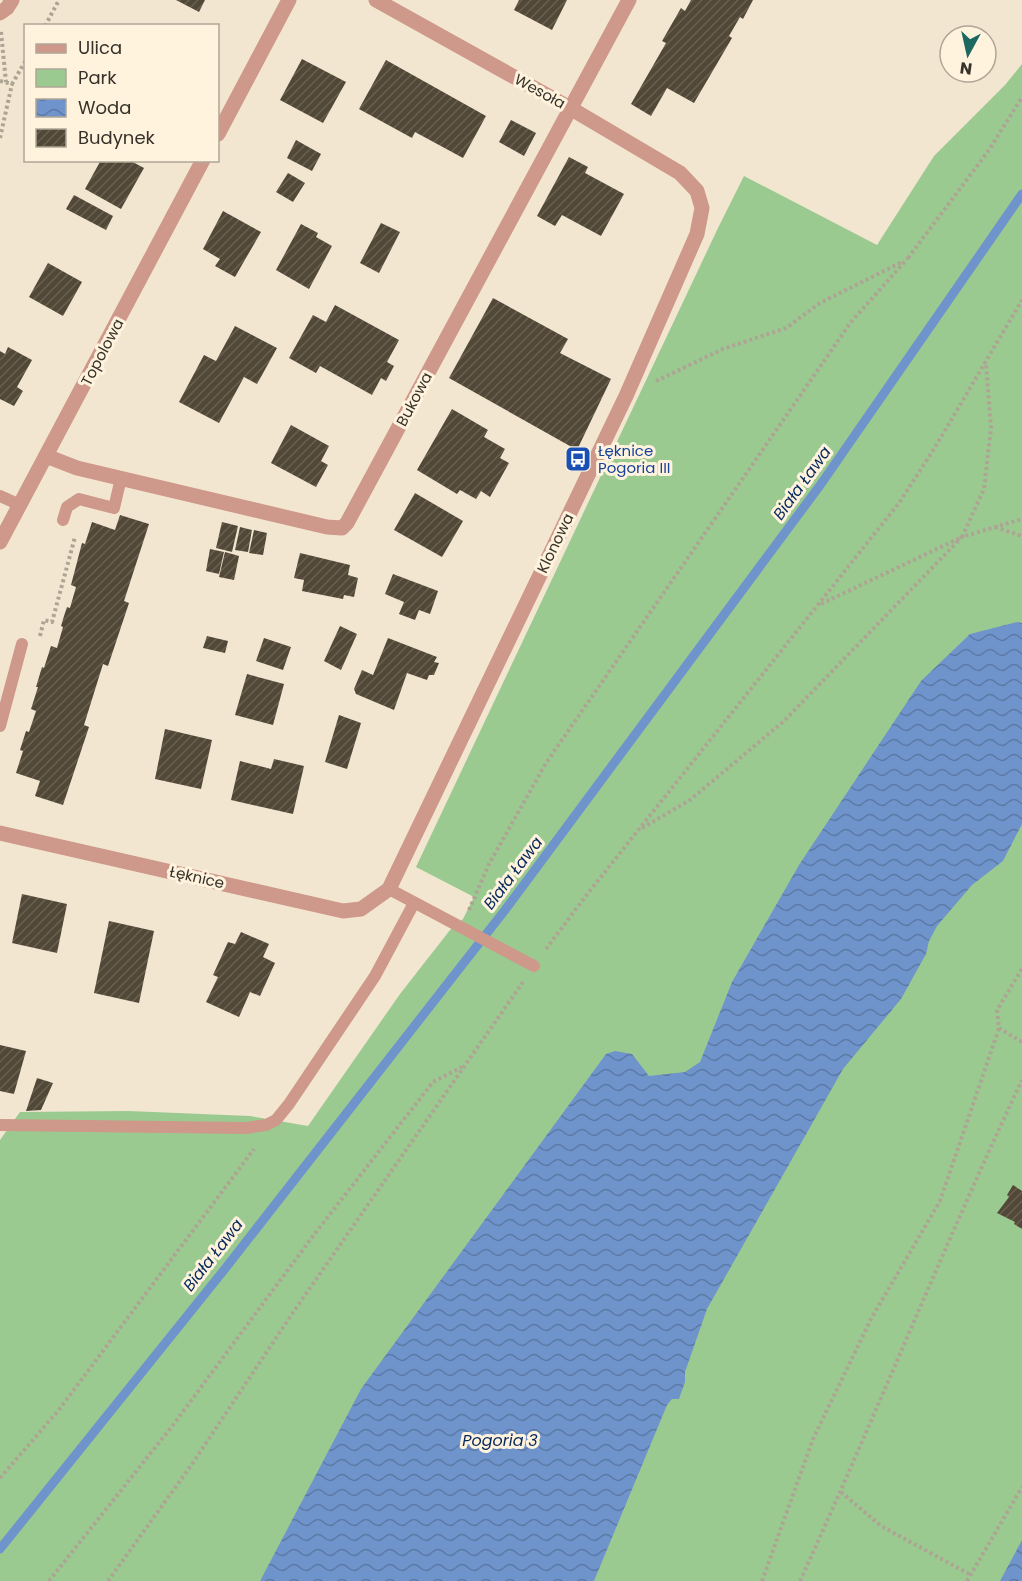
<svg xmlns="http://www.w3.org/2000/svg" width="1022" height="1581" font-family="Poppins,sans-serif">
<defs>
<pattern id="water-waves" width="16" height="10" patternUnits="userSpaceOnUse" patternTransform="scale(1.5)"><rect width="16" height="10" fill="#6f94cc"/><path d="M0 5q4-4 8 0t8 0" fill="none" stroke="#5c79a6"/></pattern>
<pattern id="building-hatch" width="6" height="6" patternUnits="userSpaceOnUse" patternTransform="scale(1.5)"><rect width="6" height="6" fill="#524837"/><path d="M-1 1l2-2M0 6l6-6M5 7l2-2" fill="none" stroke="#696052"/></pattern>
</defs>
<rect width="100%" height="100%" fill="#f2e6d1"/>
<!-- green -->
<polygon fill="#9bca91" points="1022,64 1022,1581 0,1581 0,1140 20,1112 129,1111 250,1116 308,1126 400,994 450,930 463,919 474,897 416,867 718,228 744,176 877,245 934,156 1005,85"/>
<!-- water -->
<g fill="url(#water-waves)">
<polygon points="1017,622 1022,623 1022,824 1003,861 972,885 937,926 929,941 926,954 901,999 843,1069 707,1309 685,1372 685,1382 679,1399 672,1399 667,1405 594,1581 260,1581 361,1389 606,1054 615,1051 632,1054 649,1076 685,1072 700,1062 732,982 799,865 921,681 970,634"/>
<polygon points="1022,1540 1022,1581 1000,1581"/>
</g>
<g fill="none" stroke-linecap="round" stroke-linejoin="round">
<!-- stream -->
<polyline stroke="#6f94cc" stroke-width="9" points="0,1549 224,1270 505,910 821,484 1022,194"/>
</g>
<!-- building -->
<g fill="url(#building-hatch)">
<polygon points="176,0 205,0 199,12"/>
<polygon points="519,0 567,0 552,30 514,10"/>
<polygon points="691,0 753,0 743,19 740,17 729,36 732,38 694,103 667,88 651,116 631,104 666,43 662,41 681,8 685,11"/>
<polygon points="302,59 346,82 323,123 280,100"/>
<polygon points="386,60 486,116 463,158 415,132 412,138 359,109"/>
<polygon points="511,120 536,133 524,156 499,142"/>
<polygon points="296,140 321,154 312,171 287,158"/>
<polygon points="569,157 588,167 585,173 624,194 601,236 562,215 555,226 537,216"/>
<polygon points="101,160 129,160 144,168 121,209 85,189"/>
<polygon points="288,173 305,183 293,202 276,192"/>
<polygon points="74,195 113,216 106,230 66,209"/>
<polygon points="223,211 261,232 235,277 215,266 220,259 203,249"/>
<polygon points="381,223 400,232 379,273 360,263"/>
<polygon points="301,224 318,233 316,237 332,246 309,289 276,270"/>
<polygon points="48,263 82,282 63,316 29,297"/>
<polygon points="493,298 568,339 560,353 611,379 577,450 449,378"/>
<polygon points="335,305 399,340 387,362 394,366 386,381 381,378 372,395 320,366 316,373 289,358 313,315 326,322"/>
<polygon points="235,326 277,348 257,384 244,377 219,423 179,402 204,355 216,361"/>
<polygon points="8,347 32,360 17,387 23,391 14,406 0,399 0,351 5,354"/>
<polygon points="452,409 488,430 484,437 505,449 500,458 509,463 490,497 481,491 476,499 460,490 457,494 417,470"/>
<polygon points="291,425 329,446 321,461 328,465 316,487 271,463"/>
<polygon points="415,493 463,521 442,557 394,530"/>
<polygon points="120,515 149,524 124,601 129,603 108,666 103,664 84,725 89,727 63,805 35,796 40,781 16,773 23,751 20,750 26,731 29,732 36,711 31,709 38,687 36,687 42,667 44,668 51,646 57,648 63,627 61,626 64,616 67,607 70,608 76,587 71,585 82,543 85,544 92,522 115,530"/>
<polygon points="222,522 238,526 232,552 216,548"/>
<polygon points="240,527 252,530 248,552 235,550"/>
<polygon points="254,530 267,533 263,555 249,553"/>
<polygon points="210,549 224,552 219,574 206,571"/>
<polygon points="225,552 239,556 234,580 219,577"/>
<polygon points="300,553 350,565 348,575 358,578 354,597 344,595 343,599 302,591 304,580 294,578"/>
<polygon points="393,574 438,591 430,614 419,610 415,620 399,614 404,602 385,594"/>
<polygon points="340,626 357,634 341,670 324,661"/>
<polygon points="207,636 228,641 225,653 203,648"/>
<polygon points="264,638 291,647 283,670 256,661"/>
<polygon points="388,638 437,657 434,662 439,663 434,675 429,675 427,680 407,673 394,710 356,694 354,689 362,670 373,675"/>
<polygon points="247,674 284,684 273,725 235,715"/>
<polygon points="339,715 361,723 347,769 325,762"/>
<polygon points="165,729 212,740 201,789 155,779"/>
<polygon points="274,759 304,766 293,814 231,800 240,761 271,769"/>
<polygon points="22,894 67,904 57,953 12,943"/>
<polygon points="109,921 154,931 139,1003 94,993"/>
<polygon points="241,932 269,944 263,957 275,963 260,996 250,992 239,1017 206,1002 218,977 213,975 228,942 235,944"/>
<polygon points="0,1045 26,1051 14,1094 0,1091"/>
<polygon points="37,1078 53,1083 41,1110 26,1111"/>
<polygon points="1013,1185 1022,1191 1022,1229 1014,1224 1015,1222 997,1213 1009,1197 1007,1195"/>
</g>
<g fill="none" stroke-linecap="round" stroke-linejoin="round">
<!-- path -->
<g stroke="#ada494" stroke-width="4" stroke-dasharray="3 3" stroke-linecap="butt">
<polyline points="45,26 59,0"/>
<polyline points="1,32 6,82"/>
<polyline points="0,81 12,84 26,60"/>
<polyline points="0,138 12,84"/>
<polyline points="908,258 989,150 1022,97"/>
<polyline points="656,381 723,349 786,328 820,303 902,262"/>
<polyline points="995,527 1022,536"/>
<polyline points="821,604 962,537 984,489 991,428 986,364"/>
<polyline points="40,636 44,620 52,622 75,537"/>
<polyline points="642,828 690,800 784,721 962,537 1022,519"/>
<polyline points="469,910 489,864 546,763 851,322 908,258"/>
<polyline points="546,949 585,897 899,503 934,449 1022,300"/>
<polyline points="1022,969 997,1010 999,1028 1022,1042"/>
<polyline points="0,1478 58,1411 254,1149"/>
<polyline points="841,1492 881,1526 971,1575"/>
<polyline points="49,1581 173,1425 313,1236 433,1082 462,1067"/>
<polyline points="108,1581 190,1467 294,1311 523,982"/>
<polyline points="762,1581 813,1439 871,1319 940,1201 999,1028"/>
<path d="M800 1581C876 1415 944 1245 1022 1080"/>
<polyline points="967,1581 1022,1487"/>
</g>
<!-- service -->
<g stroke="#ce988a" stroke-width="12">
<polyline points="0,496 20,505"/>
<polyline points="63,520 67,507 79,499 114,508 121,478"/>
<polyline points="0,726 22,644"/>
<polyline points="389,889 534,966"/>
<polyline points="0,1125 246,1128 266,1125 276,1120 289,1104 375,976 414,903"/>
</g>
<!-- minor -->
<g stroke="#ce988a" stroke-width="15">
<polyline points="0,13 7,8 12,0"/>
<polyline points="218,134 289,0"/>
<polyline points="46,456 77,468 327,527 342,528 347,523 629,0"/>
<polyline points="0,542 203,160"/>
<polyline points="0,833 343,911 361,909 389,889 626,396 697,234 702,208 697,191 680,173 570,108 376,0"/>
</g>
</g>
<!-- icons -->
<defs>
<g id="bus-square" transform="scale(1.35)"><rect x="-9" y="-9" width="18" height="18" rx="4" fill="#1a4fb4" stroke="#fff3de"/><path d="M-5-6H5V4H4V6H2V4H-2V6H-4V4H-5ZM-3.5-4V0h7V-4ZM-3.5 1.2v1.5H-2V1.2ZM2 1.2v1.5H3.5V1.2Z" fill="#fff"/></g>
</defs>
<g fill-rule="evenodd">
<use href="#bus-square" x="578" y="459"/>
</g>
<g text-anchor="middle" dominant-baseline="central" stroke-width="6" stroke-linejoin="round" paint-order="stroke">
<!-- street labels -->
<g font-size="15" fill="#36322a" stroke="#fff3de">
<text transform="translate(540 91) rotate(29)">Wesoła</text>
<text transform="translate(102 352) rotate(-62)">Topolowa</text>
<text transform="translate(414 399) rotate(-62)">Bukowa</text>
<text transform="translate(555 543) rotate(-64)">Klonowa</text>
<text transform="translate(197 877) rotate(13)">Łęknice</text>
</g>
<!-- transit labels -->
<g font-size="15" fill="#164399" stroke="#fff3de" text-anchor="start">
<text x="598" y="450">Łęknice<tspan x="598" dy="17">Pogoria III</tspan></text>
</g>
<!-- water labels -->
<g font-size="16" font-style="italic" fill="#06285b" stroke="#fff3de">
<text transform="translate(802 483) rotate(-54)">Biała Ława</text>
<text transform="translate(513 873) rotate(-53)">Biała Ława</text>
<text transform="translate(213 1255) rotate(-52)">Biała Ława</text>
<text x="500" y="1440">Pogoria 3</text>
</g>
</g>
<!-- legend -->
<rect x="24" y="24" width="195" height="138" fill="#fff3de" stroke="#afa696" stroke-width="1.5"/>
<rect x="36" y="44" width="30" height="9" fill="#ce988a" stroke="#afa696" stroke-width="1.5"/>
<text x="78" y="54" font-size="18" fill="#36322a">Ulica</text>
<rect x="36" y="69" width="30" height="18" fill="#9bca91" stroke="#afa696" stroke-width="1.5"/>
<text x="78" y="84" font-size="18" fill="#36322a">Park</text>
<rect x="36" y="99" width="30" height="18" fill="url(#water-waves)" stroke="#afa696" stroke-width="1.5"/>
<text x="78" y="114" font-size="18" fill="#36322a">Woda</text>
<rect x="36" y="129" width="30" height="18" fill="url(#building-hatch)" stroke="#afa696" stroke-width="1.5"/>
<text x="78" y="144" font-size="18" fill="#36322a">Budynek</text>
<!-- north arrow -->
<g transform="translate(968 54) rotate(188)"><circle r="28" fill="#fff3de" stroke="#afa696" stroke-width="1.5"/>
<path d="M0-4.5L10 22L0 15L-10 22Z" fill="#1d6861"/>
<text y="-9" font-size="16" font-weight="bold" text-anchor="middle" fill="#36322a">N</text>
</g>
</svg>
